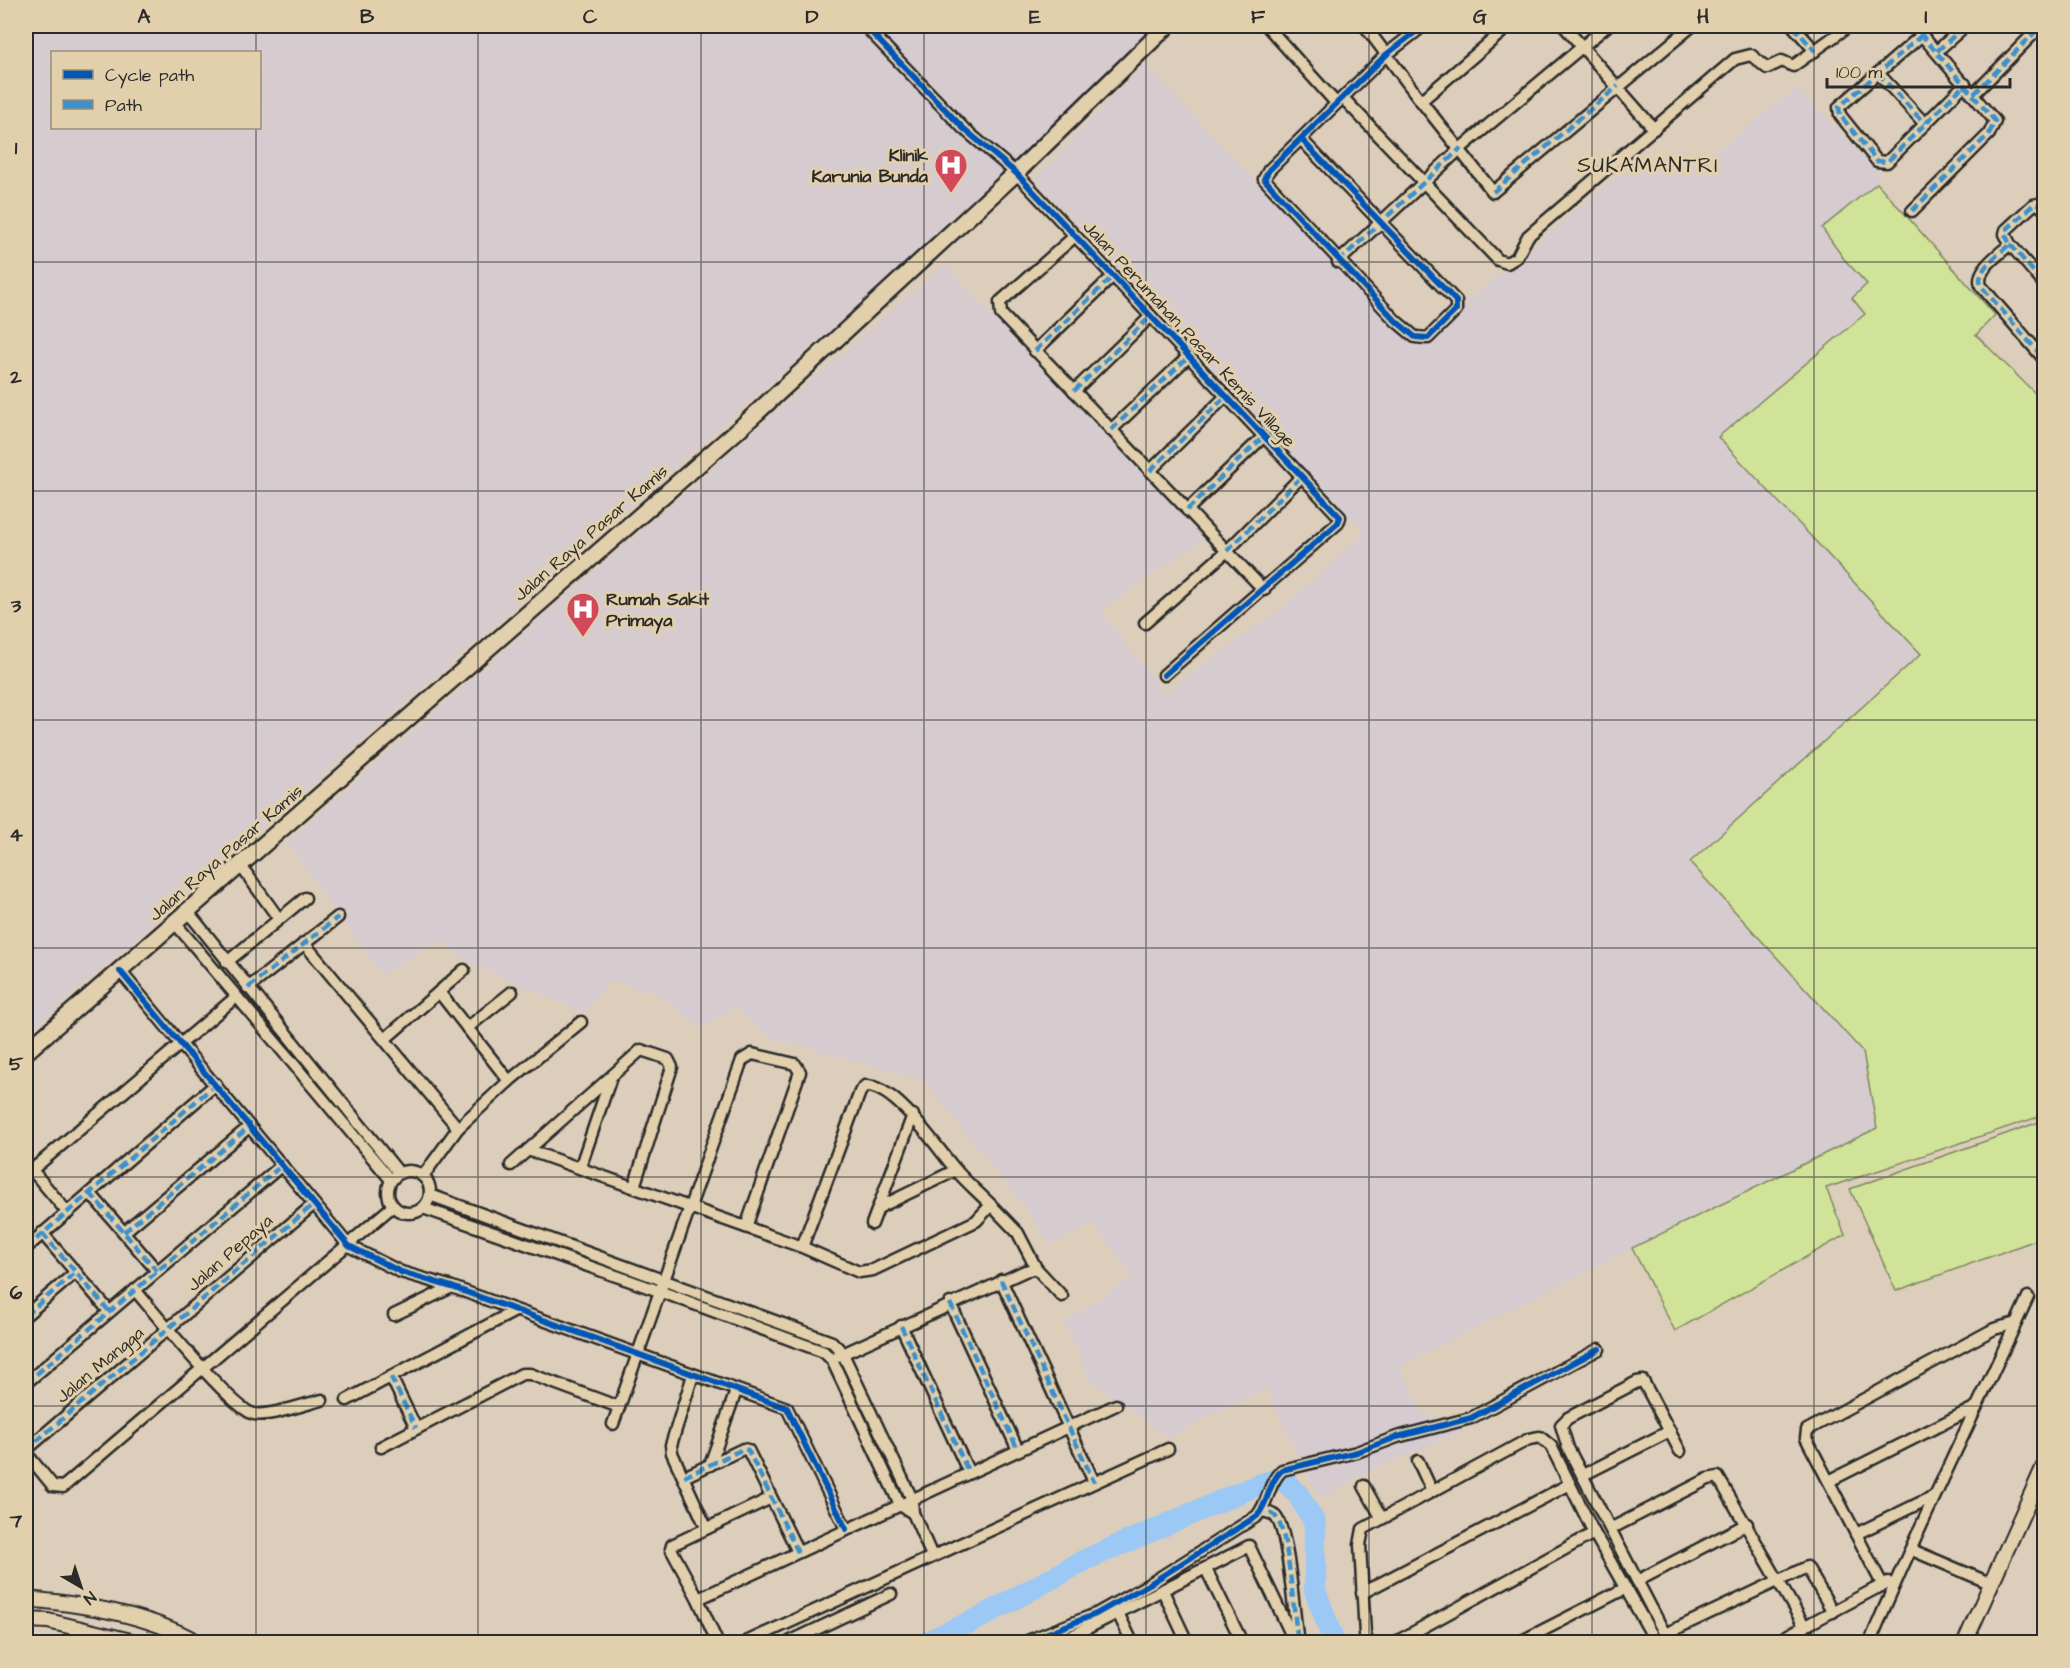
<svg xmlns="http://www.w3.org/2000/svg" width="2070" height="1668" font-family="'Architects Daughter',sans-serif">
<rect width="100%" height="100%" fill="#ddcebc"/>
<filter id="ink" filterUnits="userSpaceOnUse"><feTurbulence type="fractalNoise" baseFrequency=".0167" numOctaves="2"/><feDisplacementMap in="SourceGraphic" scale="12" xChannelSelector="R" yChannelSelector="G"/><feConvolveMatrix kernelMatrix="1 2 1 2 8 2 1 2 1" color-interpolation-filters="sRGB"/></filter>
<g filter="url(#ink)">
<!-- built -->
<g fill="#d6cbce" fill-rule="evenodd">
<path d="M26 26H1157L927 246 26 1035ZM52 52H260V128H52Z"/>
<polygon points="1144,63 1413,346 1614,179 1680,146 1698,165 1797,88 1878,172 1877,183 1822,228 1844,259 1868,285 1865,314 1719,437 1921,654 1690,862 1863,1052 1877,1128 1632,1248 1401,1366 1421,1411 1464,1431 1362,1474 1320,1500 1266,1388 1168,1438 1089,1379 1064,1322 1133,1277 1092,1223 1051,1246 1025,1207 923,1080 768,1037 735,1007 702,1028 655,993 610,980 584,1013 469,962 440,940 381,975 287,842 944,264 1204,539 1101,611 1164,693 1280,609 1365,533 1035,179"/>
</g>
<!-- green -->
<g fill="#d0e398" stroke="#7e8762" stroke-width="1.5">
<polygon points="1877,183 1995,315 1976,335 2044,402 2044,1115 1826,1188 1845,1235 1675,1331 1632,1248 1877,1128 1863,1052 1690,862 1921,654 1718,437 1865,314 1852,298 1867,284 1844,259 1822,228"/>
<polygon points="2042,1121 2044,1128 2044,1237 1896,1291 1850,1189"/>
</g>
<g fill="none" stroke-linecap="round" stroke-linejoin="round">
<!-- river -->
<polyline stroke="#9bc8f5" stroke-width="22" points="927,1642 981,1617 1087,1559 1255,1486 1281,1478 1297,1493 1315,1523 1315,1590 1334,1642"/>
<!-- minor casing -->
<g stroke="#2b2b2b" stroke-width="15">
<g id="minor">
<polyline points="865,26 963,128 1016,173 1340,517 1338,523 1164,675"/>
<polyline points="1267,26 1336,103"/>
<polyline points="1365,26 1421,101 1493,192 1692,26"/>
<polyline points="1564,26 1654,129"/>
<polyline points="1793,26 1815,51"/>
<polyline points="1944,26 1956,34"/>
<polyline points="1922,35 1839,107 1840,115 1877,161 1887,162 1965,84"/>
<polyline points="1937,51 1965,26"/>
<polyline points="1878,73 1925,124"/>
<polyline points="1974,94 2041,26"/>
<polyline points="1343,98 1498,260 1507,263 1517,257 1528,236 1735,59 1751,55 1767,68 1782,61 1793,66 1849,26"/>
<polyline points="1421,101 1509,26"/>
<polyline points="1301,139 1456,301 1456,310 1428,338 1415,337 1396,321 1264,179 1269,170 1387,54 1423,26"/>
<path d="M2044 209 2038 204 2033 205 2006 230 2005 234 2010 244C1999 255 1975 269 1981 286L2044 359"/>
<polyline points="1912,211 1989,134 1995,121 1914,26"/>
<polyline points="1075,236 1000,302 1001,314 1264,590"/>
<polyline points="2010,244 2044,284"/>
<polyline points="1338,262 1461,148 1607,26"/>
<polyline points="1035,351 1113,276"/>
<polyline points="1074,391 1151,316"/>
<polyline points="1111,430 1189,356"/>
<polyline points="1150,471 1226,396"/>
<polyline points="1187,510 1264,436"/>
<polyline points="1145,623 1227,551 1302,476"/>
<polyline points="241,866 279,919"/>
<polyline points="188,912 399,1173"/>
<polyline points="175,923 391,1180"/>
<polyline points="304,943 458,1128"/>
<polyline points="227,962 305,898"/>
<polyline points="120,971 349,1246 401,1272 452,1287 787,1408 846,1529"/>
<polyline points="248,988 338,917"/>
<polyline points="439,992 509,1081"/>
<polyline points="467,1028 512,992"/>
<polyline points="385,1039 464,970"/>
<path d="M528 1150 802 1247 859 1272 873 1270 976 1221 991 1205C979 1193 966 1182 955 1169 937 1148 895 1084 865 1086L860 1092 802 1247"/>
<polyline points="26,1163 68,1213"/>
<polyline points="511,1165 641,1050 668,1059 672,1067 634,1187"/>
<polyline points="580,1168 610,1080"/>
<circle cx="409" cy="1192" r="21"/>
<polyline points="26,1175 236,997"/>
<polyline points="423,1176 458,1128 509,1081 581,1022"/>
<polyline points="90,1193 157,1271"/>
<polyline points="430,1195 832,1342 842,1352 912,1499 913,1513 932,1556"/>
<polyline points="991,1205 1018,1233 1036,1268"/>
<polyline points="423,1208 659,1291 824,1352 832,1360 900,1505 913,1513"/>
<polyline points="878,1208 956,1170"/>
<polyline points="872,1224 913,1115"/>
<polyline points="124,1232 249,1127"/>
<polyline points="42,1233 109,1311"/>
<polyline points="26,1248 216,1084"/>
<polyline points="1001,1280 1094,1482"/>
<path d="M135 1290C153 1311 233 1410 254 1414 270 1417 305 1404 322 1400"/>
<polyline points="950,1303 1018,1450"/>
<polyline points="26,1315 76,1272"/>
<polyline points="394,1315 452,1287"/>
<polyline points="901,1326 969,1473"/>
<polyline points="838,1356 1025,1271 1036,1268 1062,1296"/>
<polyline points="693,1375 671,1445 672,1453 706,1527"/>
<polyline points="391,1377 416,1428"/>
<polyline points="26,1383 282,1165"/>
<polyline points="347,1400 515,1311"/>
<polyline points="613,1424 742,1060 752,1054 795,1064 800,1072 746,1227"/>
<polyline points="381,1447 522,1374 530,1374 619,1407"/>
<polyline points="26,1450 314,1204"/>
<polyline points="26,1453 53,1486 63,1487 393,1206"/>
<polyline points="1418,1461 1432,1491"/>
<polyline points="710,1465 736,1391"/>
<polyline points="1583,1475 1670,1431"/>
<polyline points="684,1477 743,1449 748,1450 798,1552"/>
<polyline points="1829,1481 1976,1407"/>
<polyline points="1364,1486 1381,1517"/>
<path d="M1262 1511C1266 1512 1272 1513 1275 1516 1289 1529 1294 1620 1298 1642"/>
<polyline points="1612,1528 1708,1479 1718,1477 1805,1627"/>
<polyline points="1856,1534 1934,1496"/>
<polyline points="1912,1550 1992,1584"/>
<polyline points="1206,1569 1242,1642"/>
<polyline points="1639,1580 1747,1524"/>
<polyline points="1882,1584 1806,1438 1807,1430 1994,1329 2016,1323"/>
<polyline points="1163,1591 1187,1642"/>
<polyline points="1362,1593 1570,1484"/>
<polyline points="698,1599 1116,1405"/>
<polyline points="1118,1613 1132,1642"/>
<polyline points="1665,1634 1807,1567 1833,1612"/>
<polyline points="717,1642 698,1599 671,1549 672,1545 771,1498"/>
<polyline points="746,1642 1168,1449"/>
<polyline points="789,1642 891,1594"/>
<path d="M1025 1642 1096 1614 1151 1583 1257 1516C1269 1502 1268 1483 1282 1470L1357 1452 1397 1437 1471 1418 1599 1349"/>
<polyline points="1060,1642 1249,1546 1290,1632"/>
<polyline points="1368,1642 1365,1635 1360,1545 1363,1529 1529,1439 1540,1437 1551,1446 1593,1531 1656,1642"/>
<polyline points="1396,1642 1594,1533"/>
<polyline points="1520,1642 1626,1588"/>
<polyline points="1669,1642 1568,1448 1561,1425 1568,1418 1637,1382 1643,1381 1680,1451"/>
<polyline points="1775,1642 1888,1582"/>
<path d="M1870 1642C1918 1526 1975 1413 2028 1297"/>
</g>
</g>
<!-- tertiary casing -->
<g stroke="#2b2b2b" stroke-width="18">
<g id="tertiary">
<path d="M26 1599C82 1604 147 1614 197 1642"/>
<polyline points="26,1620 48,1621 135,1642"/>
<polyline points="1965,1642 2044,1466"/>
</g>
</g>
<!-- secondary casing -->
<g stroke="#2b2b2b" stroke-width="20">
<polyline id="secondary" points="26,1052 738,430 1016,173 1167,26"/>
</g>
<!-- minor -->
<use href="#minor" stroke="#e2d0ad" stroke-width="10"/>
<!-- tertiary -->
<use href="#tertiary" stroke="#e2d0ad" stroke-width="14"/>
<!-- secondary -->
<use href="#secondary" stroke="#e2d0ad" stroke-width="15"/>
<!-- quiet -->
<g stroke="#3b90cd" stroke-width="4.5" stroke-dasharray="9 4.5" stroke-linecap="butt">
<polyline points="1793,26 1815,51"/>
<polyline points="1944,26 1956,34"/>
<polyline points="1922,35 1839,107 1840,115 1877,161 1887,162 1965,84"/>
<polyline points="1937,51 1965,26"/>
<polyline points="1878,73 1925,124"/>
<polyline points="1974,94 2041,26"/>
<polyline points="1493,192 1618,86"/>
<path d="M2044 209 2038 204 2033 205 2006 230 2005 234 2010 244C1999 255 1975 269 1981 286L2044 359"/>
<polyline points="1912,211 1989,134 1995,121 1914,26"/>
<polyline points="2010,244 2044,284"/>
<polyline points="1338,262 1461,148"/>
<polyline points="1035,351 1113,276"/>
<polyline points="1074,391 1151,316"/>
<polyline points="1111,430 1189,356"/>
<polyline points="1150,471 1226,396"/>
<polyline points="1187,510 1264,436"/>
<polyline points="1227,551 1302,476"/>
<polyline points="248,988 338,917"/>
<polyline points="90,1193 157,1271"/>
<polyline points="124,1232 249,1127"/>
<polyline points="42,1233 109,1311"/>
<polyline points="26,1248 216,1084"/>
<polyline points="1001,1280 1094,1482"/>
<polyline points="950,1303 1018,1450"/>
<polyline points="26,1315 76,1272"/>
<polyline points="901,1326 969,1473"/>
<polyline points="391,1377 416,1428"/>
<polyline points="26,1383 282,1165"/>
<polyline points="26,1450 314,1204"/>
<polyline points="684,1477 743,1449 748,1450 798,1552"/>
<path d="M1258 1514 1262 1511C1266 1512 1272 1513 1275 1516 1289 1529 1294 1620 1298 1642"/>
</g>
<!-- cycleway casing -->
<g stroke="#e2d0ad" stroke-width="10">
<g id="cycleway">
<polyline points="865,26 963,128 1016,173 1340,517 1338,523 1164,675"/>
<polyline points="1301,139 1456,301 1456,310 1428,338 1415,337 1396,321 1264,179 1269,170 1387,54 1423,26"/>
<polyline points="120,971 349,1246 401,1272 452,1287 787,1408 846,1529"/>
<path d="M1025 1642 1096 1614 1151 1583 1257 1516C1269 1502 1268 1483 1282 1470L1357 1452 1397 1437 1471 1418 1599 1349"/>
</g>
</g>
<!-- cycleway -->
<use href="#cycleway" stroke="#0057b8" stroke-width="6"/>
</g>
</g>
<!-- grid -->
<path fill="none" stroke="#2b2b2b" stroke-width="1.5" stroke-opacity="0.55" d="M256 26V52M478 26V1642M701 26V1642M924 26V1642M1146 26V1642M1369 26V1642M1592 26V1642M1814 26V1642M256 128V1642M26 262H2044M26 491H2044M26 720H2044M26 948H2044M26 1177H2044M26 1406H2044"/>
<!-- icons -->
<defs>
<g id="hospital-pin" transform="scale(1.725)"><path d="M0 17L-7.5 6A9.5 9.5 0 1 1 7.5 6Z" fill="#d1495b" stroke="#e2d0ad"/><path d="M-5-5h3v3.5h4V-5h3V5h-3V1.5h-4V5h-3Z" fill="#fff"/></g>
</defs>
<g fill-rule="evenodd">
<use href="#hospital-pin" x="951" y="165"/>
<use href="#hospital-pin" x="583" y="609"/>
</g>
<g text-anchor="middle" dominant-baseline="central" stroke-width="6" stroke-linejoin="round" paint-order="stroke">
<!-- poi labels -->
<g font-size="18" font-weight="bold" fill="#2b2b2b" stroke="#e2d0ad" text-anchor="end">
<text x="928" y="155">Klinik<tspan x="928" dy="21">Karunia Bunda</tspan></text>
<text x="606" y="599" text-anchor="start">Rumah Sakit<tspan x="606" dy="21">Primaya</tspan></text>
</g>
<!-- street labels -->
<g font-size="18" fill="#2b2b2b" stroke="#e2d0ad">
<text transform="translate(1189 334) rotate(47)">Jalan Perumahan Pasar Kemis Village</text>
<text transform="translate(591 533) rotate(-41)">Jalan Raya Pasar Kamis</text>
<text transform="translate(226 853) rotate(-41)">Jalan Raya Pasar Kamis</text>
<text transform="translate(230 1253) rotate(-41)">Jalan Pepaya</text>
<text transform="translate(100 1365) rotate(-40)">Jalan Mangga</text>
</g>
<!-- quarter labels -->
<g font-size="21" letter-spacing="1.5" fill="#2b2b2b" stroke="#e2d0ad">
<text x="1648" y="165">SUKAMANTRI</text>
</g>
</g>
<!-- margin -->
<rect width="2070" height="1668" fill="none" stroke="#e2d0ad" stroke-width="66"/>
<!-- legend -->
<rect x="51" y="51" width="210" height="78" fill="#e2d0ad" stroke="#998e79" stroke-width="1.5"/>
<rect x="63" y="70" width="30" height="9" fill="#0057b8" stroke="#998e79" stroke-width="1.5"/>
<text x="105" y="81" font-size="18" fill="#2b2b2b">Cycle path</text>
<rect x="63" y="100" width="30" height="9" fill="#3b90cd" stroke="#998e79" stroke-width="1.5"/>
<text x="105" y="111" font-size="18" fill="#2b2b2b">Path</text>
<!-- north arrow -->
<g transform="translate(81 1587) rotate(141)" stroke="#e2d0ad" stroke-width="4.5" paint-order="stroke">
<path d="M0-4.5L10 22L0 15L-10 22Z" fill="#2b2b2b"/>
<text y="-9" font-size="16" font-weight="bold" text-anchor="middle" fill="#2b2b2b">N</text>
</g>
<!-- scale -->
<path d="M1827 78v9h183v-9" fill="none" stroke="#2b2b2b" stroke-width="3"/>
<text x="1836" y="78" font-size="18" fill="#2b2b2b" stroke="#e2d0ad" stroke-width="4.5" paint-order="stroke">100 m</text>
<rect x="33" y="33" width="2004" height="1602" fill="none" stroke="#2b2b2b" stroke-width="2"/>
<g font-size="20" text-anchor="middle" font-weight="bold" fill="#2b2b2b">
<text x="144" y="23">A</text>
<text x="367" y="23">B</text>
<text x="590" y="23">C</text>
<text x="812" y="23">D</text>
<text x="1035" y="23">E</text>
<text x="1258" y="23">F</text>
<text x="1480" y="23">G</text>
<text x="1703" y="23">H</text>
<text x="1926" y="23">I</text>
<text x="16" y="154">1</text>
<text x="16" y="383">2</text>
<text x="16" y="612">3</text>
<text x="16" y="841">4</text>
<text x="16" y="1070">5</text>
<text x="16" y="1299">6</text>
<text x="16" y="1527">7</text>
</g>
</svg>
